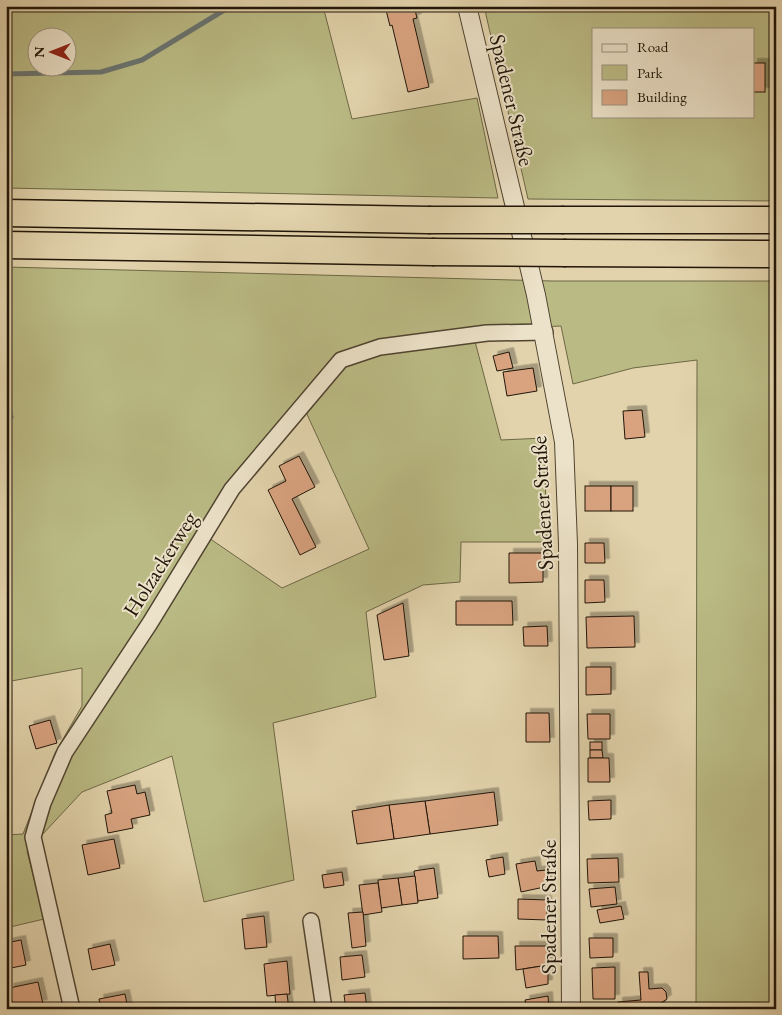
<svg xmlns="http://www.w3.org/2000/svg" width="782" height="1015" font-family="'EB Garamond',serif">
<defs>
<filter id="shadow"><feDropShadow dx="4.5" dy="-4.5" stdDeviation="0" flood-color="#0004"/></filter>
</defs>
<rect width="100%" height="100%" fill="#e2d3ac"/>
<filter id="stains"><feTurbulence type="fractalNoise" baseFrequency=".004" numOctaves="4"/><feColorMatrix values="0 0 0 0 .2 0 0 0 0 .09 0 0 0 0 .02 0 0 0 .5 -.17"/></filter>
<radialGradient id="worn" r=".72"><stop offset=".6" stop-color="#630" stop-opacity="0"/><stop offset="1" stop-color="#630" stop-opacity=".3"/></radialGradient>
<!-- green -->
<g fill="#baba84" stroke="#6d6846" fill-rule="evenodd">
<path d="M6 6H323L352 119 477 98 498 198 6 188ZM38 38H68V68H38Z"/>
<path d="M484 6H776V201L528 199ZM593 29H753V116H593Z"/>
<path d="M6 267 552 281H776V1009H696L697 360 633 368 573 384 561 326 472 330 501 440 544 438 547 542H461L460 582 423 585 366 612 376 697 273 723 294 880 204 902 172 756 82 792 27 851 44 919 6 928V835L23 834 55 753 82 706V668L6 682ZM305 410 369 549 282 588 209 538 238 490Z"/>
</g>
<g fill="none" stroke-linecap="round" stroke-linejoin="round">
<!-- stream -->
<g stroke="#6a7470" stroke-width="5">
<polyline points="6,74 101,72 142,60 231,6"/>
<polyline points="6,397 11,417"/>
</g>
</g>
<!-- building -->
<g fill="#d9a380" stroke="#201508" filter="url(#shadow)">
<polygon points="385,6 414,6 417,18 413,19 429,87 408,92 392,25 390,26"/>
<rect x="753" y="63" width="12" height="29"/>
<polygon points="509,352 513,368 497,371 493,356"/>
<polygon points="533,368 537,391 507,396 503,372"/>
<polygon points="642,410 645,437 625,439 623,411"/>
<polygon points="299,456 315,487 292,499 316,547 300,555 268,490 286,481 279,466"/>
<rect x="585" y="486" width="26" height="25"/>
<rect x="611" y="486" width="22" height="25"/>
<polygon points="585,543 604,543 605,563 585,563"/>
<polygon points="509,553 543,553 543,582 509,583"/>
<polygon points="585,580 604,580 605,602 585,603"/>
<polygon points="456,601 512,601 513,625 456,625"/>
<polygon points="403,603 409,656 384,660 377,615"/>
<polygon points="634,616 635,647 587,648 586,617"/>
<polygon points="547,626 548,646 524,646 523,627"/>
<polygon points="586,667 611,667 611,694 586,695"/>
<polygon points="526,713 549,713 550,742 526,742"/>
<polygon points="587,714 610,714 610,739 588,739"/>
<polygon points="50,720 57,743 36,749 29,726"/>
<rect x="590" y="742" width="12" height="8"/>
<polygon points="590,750 602,750 603,758 590,758"/>
<polygon points="588,758 609,758 610,782 588,782"/>
<polygon points="135,785 137,794 145,792 150,815 131,819 133,828 108,833 105,815 112,813 107,791"/>
<polygon points="494,792 498,825 430,834 425,801"/>
<polygon points="611,800 611,819 589,820 588,801"/>
<polygon points="425,801 430,834 394,839 389,805"/>
<polygon points="389,805 394,839 357,844 352,811"/>
<polygon points="114,839 120,868 88,875 82,845"/>
<polygon points="503,857 505,874 489,877 486,860"/>
<polygon points="618,858 619,882 588,883 587,859"/>
<polygon points="535,861 537,871 546,870 549,886 521,892 516,864"/>
<polygon points="434,868 438,898 418,901 414,871"/>
<polygon points="342,872 344,885 324,888 322,875"/>
<polygon points="415,876 418,903 402,905 398,878"/>
<polygon points="398,878 402,905 381,908 378,880"/>
<polygon points="378,883 382,912 363,915 359,885"/>
<polygon points="615,887 617,904 591,907 589,889"/>
<polygon points="518,899 547,900 547,920 518,919"/>
<polygon points="621,906 624,919 600,923 597,910"/>
<polygon points="363,912 366,946 352,948 348,913"/>
<polygon points="264,916 267,947 245,949 242,919"/>
<polygon points="463,936 498,936 499,958 463,959"/>
<polygon points="589,938 613,938 613,957 590,958"/>
<polygon points="21,940 26,965 6,969 6,943"/>
<polygon points="110,944 115,965 92,970 88,949"/>
<polygon points="515,946 548,946 548,965 516,970"/>
<polygon points="362,955 365,977 342,980 340,957"/>
<polygon points="287,961 290,994 267,996 264,964"/>
<polygon points="548,965 548,984 526,988 523,969"/>
<polygon points="615,967 615,999 593,999 592,968"/>
<polygon points="639,972 648,972 649,989 662,988 666,992 667,999 661,1003 661,1009 618,1009 618,1002 641,1000"/>
<polygon points="38,982 43,1004 14,1009 9,988"/>
<polygon points="365,993 367,1009 346,1009 344,995"/>
<polygon points="125,994 128,1009 101,1009 99,999"/>
<polygon points="287,994 289,1009 276,1009 275,995"/>
<polygon points="548,996 549,1009 527,1009 525,1000"/>
</g>
<g fill="none" stroke-linecap="round" stroke-linejoin="round">
<!-- minor casing -->
<g stroke="#504431" stroke-width="18">
<g id="minor">
<polyline points="311,921 324,1009"/>
<polyline points="72,1009 33,837 43,803 65,752 150,623 232,489 341,360 380,347 487,333 545,332"/>
</g>
</g>
<!-- tertiary casing -->
<g stroke="#504431" stroke-width="20">
<polyline id="tertiary" points="467,6 536,295 564,442 568,544 571,1009"/>
</g>
<!-- motorway casing -->
<g stroke="#201508" stroke-width="29">
<g id="motorway">
<polyline points="6,213 428,220"/>
<polyline points="564,220 776,220"/>
<polyline points="6,245 432,252"/>
<polyline points="566,253 776,254"/>
</g>
</g>
<!-- minor -->
<use href="#minor" stroke="#ece2c9" stroke-width="15"/>
<!-- tertiary -->
<use href="#tertiary" stroke="#ece2c9" stroke-width="18"/>
<!-- motorway -->
<use href="#motorway" stroke="#e2d3ac" stroke-width="26"/>
<!-- motorway-bridge casing -->
<g stroke="#201508" stroke-width="29" stroke-linecap="butt">
<g id="motorway-bridge">
<polyline points="428,220 564,220"/>
<polyline points="432,252 566,253"/>
</g>
</g>
<!-- motorway-bridge -->
<use href="#motorway-bridge" stroke="#e2d3ac" stroke-width="26"/>
</g>
<g text-anchor="middle" dominant-baseline="central" stroke-width="4" stroke-linejoin="round" paint-order="stroke">
<!-- street labels -->
<g font-size="22" fill="#201508" stroke="#ece2c9">
<text transform="translate(512 100) rotate(77)">Spadener Straße</text>
<text transform="translate(542 503) rotate(-93)">Spadener Straße</text>
<text transform="translate(160 564) rotate(-58)">Holzackerweg</text>
<text transform="translate(548 907) rotate(-90)">Spadener Straße</text>
</g>
</g>
<!-- margin -->
<rect width="782" height="1015" fill="none" stroke="#e2d3ac" stroke-width="25"/>
<rect x="8" y="8" width="767" height="1000" fill="none" stroke="#201508" stroke-width="2.5"/>
<rect x="12" y="12" width="757" height="990" fill="none" stroke="#201508"/>
<!-- legend -->
<rect x="592" y="28" width="162" height="90" fill="#ece2c9" stroke="#9a907c"/>
<rect x="602" y="44" width="25" height="8" fill="#ece2c9" stroke="#9a907c"/>
<text x="637" y="52" font-size="15" fill="#201508">Road</text>
<rect x="602" y="65" width="25" height="15" fill="#baba84" stroke="#9a907c"/>
<text x="637" y="78" font-size="15" fill="#201508">Park</text>
<rect x="602" y="90" width="25" height="15" fill="#d9a380" stroke="#9a907c"/>
<text x="637" y="102" font-size="15" fill="#201508">Building</text>
<!-- north arrow -->
<g transform="translate(52 52) rotate(270)"><circle r="24" fill="#ece2c9" stroke="#9a907c"/>
<path d="M0-4L9 19L0 12L-9 19Z" fill="#8f2418"/>
<text y="-8" font-size="14" font-weight="bold" text-anchor="middle" fill="#201508">N</text>
</g>
<rect width="100%" height="100%" filter="url(#stains)"/>
<rect width="100%" height="100%" fill="url(#worn)"/>
</svg>
